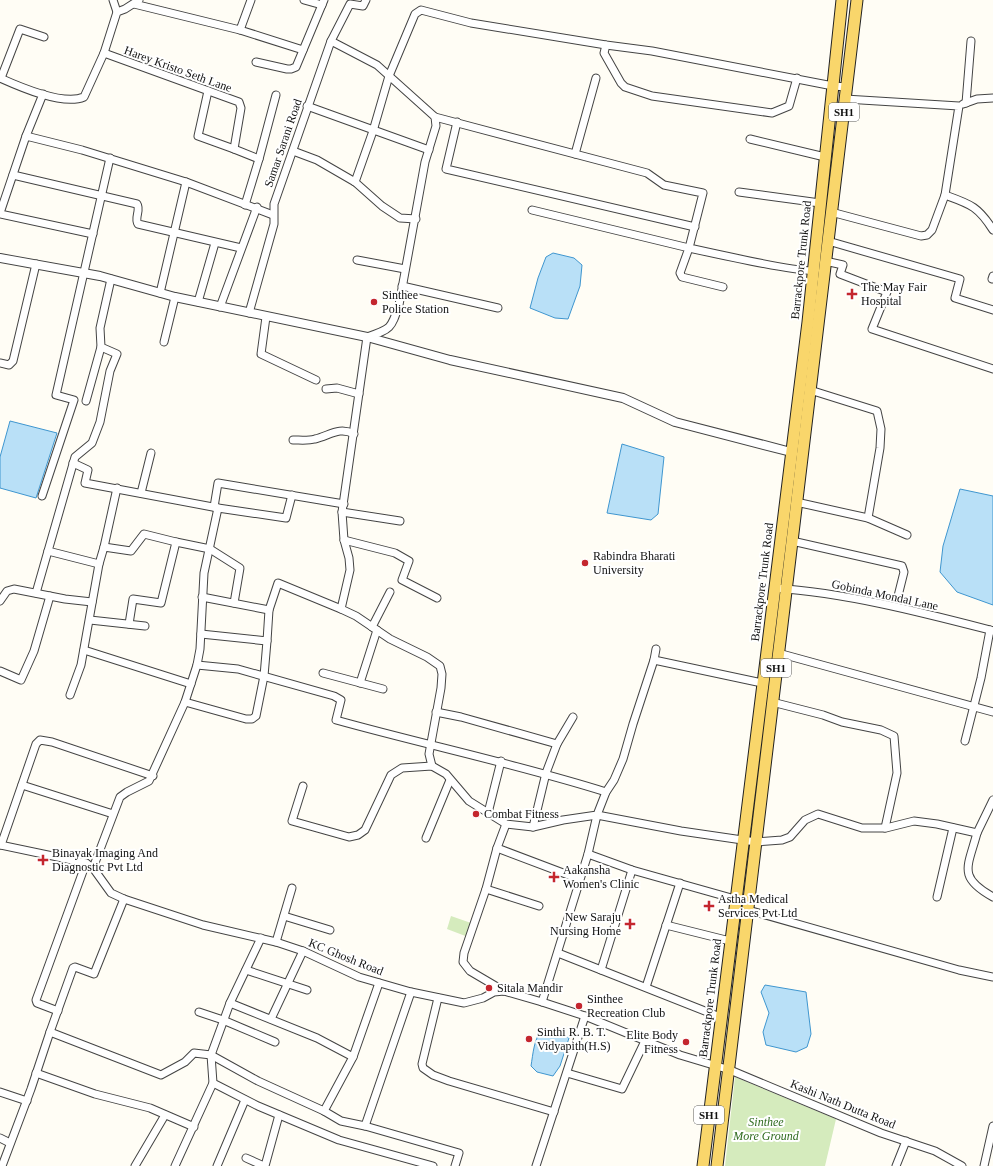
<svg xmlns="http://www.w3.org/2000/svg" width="993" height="1166" font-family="Georgia,serif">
<rect width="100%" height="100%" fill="#fffdf5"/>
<!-- green -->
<g fill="#d5ebbd">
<polygon points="451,916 471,923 468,937 447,929"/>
<polygon points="735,1077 836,1119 825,1166 725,1166"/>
</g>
<!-- water -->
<g fill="#b9e0f7" stroke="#3f96cf">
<polygon points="553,253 574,258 582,265 580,286 568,319 555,318 530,308 538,278 546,257"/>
<polygon points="10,421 57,433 36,498 0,488 0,457"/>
<polygon points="622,444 664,457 658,514 651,520 607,513"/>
<polygon points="960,489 993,496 993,605 957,592 940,572 943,546"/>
<polygon points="765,985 806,992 811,1034 807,1047 796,1052 766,1045 763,1032 769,1013 761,992"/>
<path d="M543 1029 558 1032 569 1038 560 1066 553 1076 537 1072 531 1066C533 1054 534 1037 543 1029Z"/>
</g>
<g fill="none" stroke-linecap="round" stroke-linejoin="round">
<!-- minor casing -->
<g stroke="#444" stroke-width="9">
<g id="minor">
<polyline points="113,0 117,12"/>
<polyline points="304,0 322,5"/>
<polyline points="134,4 240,30 251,0"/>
<polyline points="240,30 303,50"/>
<path d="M331 41 377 65 435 117 436 126 425 162 399 305C391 329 391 329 367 337L342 512 344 540 349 558 350 570 341 609 356 616 390 639 427 657 440 666 442 674 441 688 429 754 432 766"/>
<polyline points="606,45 604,53 621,83 625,87 652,96 772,113 789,106 797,78"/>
<polyline points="104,53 239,102 241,108 234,149 259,159 245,205"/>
<polyline points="256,62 287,69 291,69 296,67 324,0"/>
<path d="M0 78C20 87 63 106 84 97L104 53 117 12 125 9 139 0"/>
<polyline points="1,78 20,29 44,37"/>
<polyline points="208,91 198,136 234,149"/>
<path d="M845 99 959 106 945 195C970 204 978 206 993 230"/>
<polyline points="966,103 971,41"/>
<polyline points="963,104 977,99 993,98"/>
<polyline points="307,106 429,150"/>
<path d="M435 117 647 173 664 185 703 193 689 248C707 252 806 274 815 270"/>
<polyline points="457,122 446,169 695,227"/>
<polyline points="26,136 43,94"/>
<polyline points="750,139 825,157"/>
<polyline points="293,151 317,160 355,182 382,206 400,218 416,219"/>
<polyline points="575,154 596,78"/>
<polyline points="259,159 276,95"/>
<path d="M13 175 137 204C141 210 134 218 138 224L241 248"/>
<polyline points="355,182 373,131 389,76 415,14 421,10 471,23 606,45 652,51 833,86 847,87"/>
<polyline points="739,192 820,203"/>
<polyline points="532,210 689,248 680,273 682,277 723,287"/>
<polyline points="831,212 921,236 927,235 932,230 945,195"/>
<polyline points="0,213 26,136 82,150 186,182"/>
<polyline points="0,214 93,234"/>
<polyline points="828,241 960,279 955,298 993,310"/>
<polyline points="357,260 405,269"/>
<polyline points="825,261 843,265 840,274 887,292 872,329 993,369"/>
<polyline points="992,279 993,276"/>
<polyline points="402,286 498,308"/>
<polyline points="160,293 186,182 273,215"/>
<polyline points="198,302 215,243"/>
<polyline points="220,307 257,207"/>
<polyline points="249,313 274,224 274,204 331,41 350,4 363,6 366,0"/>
<polyline points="266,317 261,354 316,380"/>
<polyline points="164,342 175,297"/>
<polyline points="0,363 9,365 13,361 36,264"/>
<polyline points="326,389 337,388 359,394"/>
<polyline points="810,390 877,411 881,429 880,448 868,518"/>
<polyline points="86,401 101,347"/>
<path d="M293 440C300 440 308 441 315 439 329 436 339 426 354 434"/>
<polyline points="73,463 88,470 85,483 218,508"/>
<polyline points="141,493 151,453"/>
<polyline points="42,496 74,400 56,395 110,158"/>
<polyline points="796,502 868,518 907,535"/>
<polyline points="214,507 218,483 344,504"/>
<polyline points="342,512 400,521"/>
<polyline points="344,540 395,553 409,561 402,580 437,598"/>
<polyline points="792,541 902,566 904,572 897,600"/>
<polyline points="176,542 210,549 240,568 234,603"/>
<polyline points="104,547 117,488"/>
<polyline points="99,564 104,547 131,551 144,534 176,542 161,603 133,599 129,624"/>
<path d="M774 588C847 593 920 612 990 630"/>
<polyline points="36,593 48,551"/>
<polyline points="202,597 269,610"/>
<polyline points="0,601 7,591 14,589 65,599 92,602"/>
<polyline points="90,620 145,626"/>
<polyline points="372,627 390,592"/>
<polyline points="201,634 267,641 269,610 278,583 341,609"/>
<polyline points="84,650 191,684"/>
<polyline points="778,653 993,712"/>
<polyline points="654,660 762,683"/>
<path d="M197 665 238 669 334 696 341 700 336 720C426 745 517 764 606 792"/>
<polyline points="0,671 21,680 34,651 50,596"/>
<polyline points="323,673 383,689"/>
<polyline points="360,683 377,630"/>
<polyline points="70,695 81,665 99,564 48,551 75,457 92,443 100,422 110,371 117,354 101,347 100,328 111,279"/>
<polyline points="185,702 246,719 252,719 256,716 264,676 267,641"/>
<polyline points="772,702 823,715 842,722 881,730 894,736 897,773 885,828"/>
<polyline points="436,712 461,717 557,744"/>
<polyline points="965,741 981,678 990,630 993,631"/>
<polyline points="22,785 113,814"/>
<polyline points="303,786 292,821 349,837 358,835 365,830 391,775 402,768 432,766 446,774 469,801 506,824 533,827 563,820 597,815 606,792 614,780 623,759 633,724 654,660 656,649"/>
<polyline points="488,813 501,761"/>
<polyline points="506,824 497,848 579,879"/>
<polyline points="533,827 546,773 557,744 573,717"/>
<path d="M977 833C968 867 957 877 993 897"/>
<polyline points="426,838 450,780"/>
<polyline points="0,845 86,863 93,868 111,893 124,899 203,925 276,942 303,951 359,977 411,992 464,1003 483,998 494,992 504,991 542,1002 585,1016 680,1055 730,1070 881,1133 935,1151 962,1166"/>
<polyline points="1,845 36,744 40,740 52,742 153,776"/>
<polyline points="497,848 486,889 464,953 463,962 470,971 504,991"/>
<polyline points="588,854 632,870 735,899"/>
<polyline points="93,868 120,797 127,792 149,781 185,702 197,665 200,649 204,573 218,508 286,518 292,495"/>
<polyline points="486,889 539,906"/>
<polyline points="937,897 953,828"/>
<polyline points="748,910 959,970 993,977"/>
<polyline points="284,916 330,930"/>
<polyline points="666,925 730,941"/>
<polyline points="276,942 292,888"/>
<polyline points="558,953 720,1017"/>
<polyline points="246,970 307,990"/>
<polyline points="601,970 632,870"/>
<polyline points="646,987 680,883"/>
<polyline points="438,998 422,1064 423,1068 433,1075 449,1081 554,1112"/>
<polyline points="542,1002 588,854 597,815 681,831 756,842 782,840 790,837 805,820 818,814 862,828 886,828 914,821 937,824 977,833 993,800"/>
<polyline points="230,1003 261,938"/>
<polyline points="58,1011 37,1003 36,1000 86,863"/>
<polyline points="199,1012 223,1020 275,1042"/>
<polyline points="271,1019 303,951"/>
<polyline points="50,1032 73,968 75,967 94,974 124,899"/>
<polyline points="211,1055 213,1083 258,1106 339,1140 433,1166"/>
<polyline points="211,1055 258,1081 324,1111 353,1057"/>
<polyline points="36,1073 95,1094 150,1108 194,1127"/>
<polyline points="567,1073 622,1089 645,1041"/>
<polyline points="0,1092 27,1101"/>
<polyline points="324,1111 341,1121 365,1126 411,992"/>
<polyline points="365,1126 459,1153 455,1166"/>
<polyline points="0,1138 10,1143"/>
<polyline points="246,1158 264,1166"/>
<polyline points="2,1166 31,1089 50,1032 161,1075 185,1062 194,1053 211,1055 230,1003 317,1038 353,1057 379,983"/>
<polyline points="135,1166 165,1115"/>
<polyline points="175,1166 213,1083"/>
<polyline points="217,1166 245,1100"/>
<polyline points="265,1166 279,1115"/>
<polyline points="536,1166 585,1016"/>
<polyline points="896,1166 906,1141"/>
<polyline points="984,1166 993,1126"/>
</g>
</g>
<!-- tertiary casing -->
<g stroke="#444" stroke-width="10">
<polyline id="tertiary" points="0,258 100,276 175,297 367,337 450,360 623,398 675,422 791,452"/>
</g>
<!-- primary casing -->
<g stroke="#222" stroke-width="13">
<g id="primary">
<polyline points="703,1166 808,322 842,0"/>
<polyline points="717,1166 857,0"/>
</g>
</g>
<!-- minor -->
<use href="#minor" stroke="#fff" stroke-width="7"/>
<!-- tertiary -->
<use href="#tertiary" stroke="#fff" stroke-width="8"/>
<!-- primary -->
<use href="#primary" stroke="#f9d66b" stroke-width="11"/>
</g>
<!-- markers -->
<g fill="#c4262e" stroke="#fff" stroke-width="1.5">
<path d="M850 288h4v4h4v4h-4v4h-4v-4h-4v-4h4z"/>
<circle cx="374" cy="302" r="4"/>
<circle cx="585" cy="563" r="4"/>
<circle cx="476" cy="814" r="4"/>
<path d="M41 854h4v4h4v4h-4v4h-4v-4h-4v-4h4z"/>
<path d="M552 871h4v4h4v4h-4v4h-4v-4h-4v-4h4z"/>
<path d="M707 900h4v4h4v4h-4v4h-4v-4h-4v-4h4z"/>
<path d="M628 918h4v4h4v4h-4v4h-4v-4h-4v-4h4z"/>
<circle cx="489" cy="988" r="4"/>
<circle cx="579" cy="1006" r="4"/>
<circle cx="529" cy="1039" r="4"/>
<circle cx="686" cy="1042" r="4"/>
</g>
<g text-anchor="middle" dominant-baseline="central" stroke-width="4" stroke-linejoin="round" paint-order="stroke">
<!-- shield labels -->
<g fill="#fff" stroke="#585858" stroke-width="1">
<rect x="829" y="103" width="30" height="18" rx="3"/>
<rect x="761" y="659" width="30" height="18" rx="3"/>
<rect x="694" y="1106" width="30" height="18" rx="3"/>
</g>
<g font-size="11" font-weight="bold" fill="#111">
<text x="844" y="112">SH1</text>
<text x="776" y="668">SH1</text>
<text x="709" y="1115">SH1</text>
</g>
<!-- street labels -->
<g font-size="12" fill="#111" stroke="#fff">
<text transform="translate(178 69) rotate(20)">Harey Kristo Seth Lane</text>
<text transform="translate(283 143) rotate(-71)">Samar Sarani Road</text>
<text transform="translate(801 260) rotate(-84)">Barrackpore Trunk Road</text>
<text transform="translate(762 582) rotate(-83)">Barrackpore Trunk Road</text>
<text transform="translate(885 595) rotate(12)">Gobinda Mondal Lane</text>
<text transform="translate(346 957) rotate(22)">KC Ghosh Road</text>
<text transform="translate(710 998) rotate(-83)">Barrackpore Trunk Road</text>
<text transform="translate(843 1104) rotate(22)">Kashi Nath Dutta Road</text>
</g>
<!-- poi labels -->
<g font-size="12" fill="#111" stroke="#fff" text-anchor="start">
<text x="861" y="287">The May Fair<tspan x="861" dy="14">Hospital</tspan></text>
<text x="382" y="295">Sinthee<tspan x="382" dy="14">Police Station</tspan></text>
<text x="593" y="556">Rabindra Bharati<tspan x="593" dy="14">University</tspan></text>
<text x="484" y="814">Combat Fitness</text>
<text x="52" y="853">Binayak Imaging And<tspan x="52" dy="14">Diagnostic Pvt Ltd</tspan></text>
<text x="563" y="870">Aakansha<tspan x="563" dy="14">Women's Clinic</tspan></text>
<text x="718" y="899">Astha Medical<tspan x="718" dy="14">Services Pvt Ltd</tspan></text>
<text x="621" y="917" text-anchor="end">New Saraju<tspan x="621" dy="14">Nursing Home</tspan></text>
<text x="497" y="988">Sitala Mandir</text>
<text x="587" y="999">Sinthee<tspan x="587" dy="14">Recreation Club</tspan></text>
<text x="537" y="1032">Sinthi R. B. T.<tspan x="537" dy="14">Vidyapith(H.S)</tspan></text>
<text x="678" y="1035" text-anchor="end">Elite Body<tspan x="678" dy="14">Fitness</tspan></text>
</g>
<!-- park labels -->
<g font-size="12" font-style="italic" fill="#2f6b1f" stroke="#fff">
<text x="766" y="1122">Sinthee<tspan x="766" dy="14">More Ground</tspan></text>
</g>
</g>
</svg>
